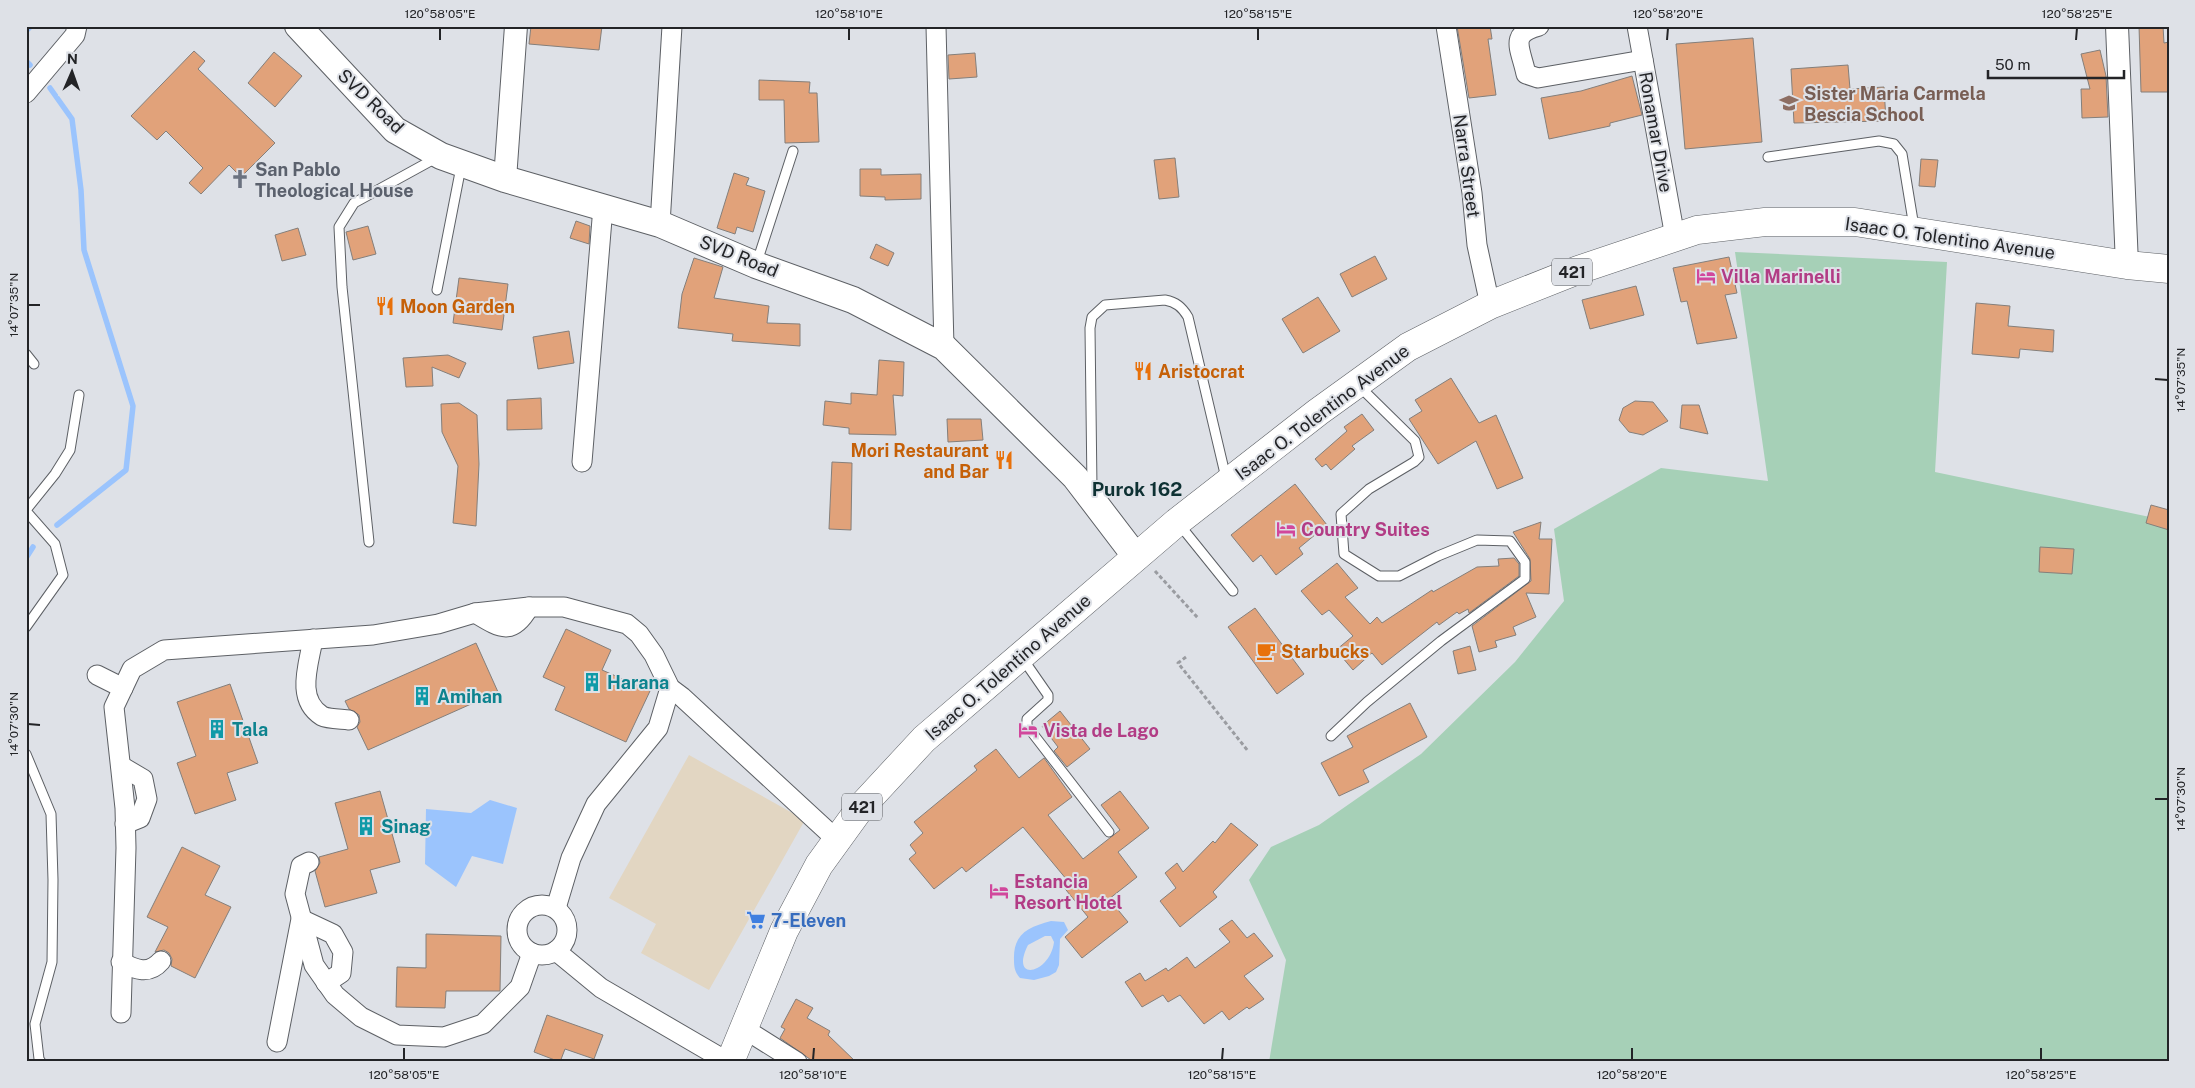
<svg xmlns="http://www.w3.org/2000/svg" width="2195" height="1088" font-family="'Public Sans',sans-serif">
<rect width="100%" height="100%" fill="#dee1e7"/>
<!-- commercial -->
<polygon fill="#e2d6c2" points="689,755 805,820 709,990 641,953 656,924 609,898"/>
<!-- green -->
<polygon fill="#a6d0b7" points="1735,252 1947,262 1935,472 2169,521 2169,1062 1269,1062 1286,960 1249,880 1271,847 1319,825 1421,754 1515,662 1564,601 1554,529 1661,468 1768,481"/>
<!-- water -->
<g fill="#9bc4fd" fill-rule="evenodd">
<polygon points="490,800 517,808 503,864 472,856 456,887 425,864 426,809 471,813"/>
<path d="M1051 921 1064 922 1068 930 1060 939 1059 965 1056 972 1049 976 1034 980 1020 978C1015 972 1014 968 1014 960 1013 934 1028 927 1051 921ZM1045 936H1051L1054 942C1050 974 1009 983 1028 945Z"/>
</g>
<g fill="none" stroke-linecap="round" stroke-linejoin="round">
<!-- stream -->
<g stroke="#9bc4fd" stroke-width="5.5">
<polyline points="26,31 31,26"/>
<polyline points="26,61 30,65"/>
<polyline points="50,88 72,119 81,190 84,250 133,406 126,470 57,525"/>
<polyline points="26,558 33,547"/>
</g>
</g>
<!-- building -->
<g fill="#e1a27a" stroke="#847f7b">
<polygon points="531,26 602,26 599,50 529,44"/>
<polygon points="1457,26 1490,26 1492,39 1488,39 1496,95 1469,98"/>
<polygon points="2139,26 2163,26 2164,43 2169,42 2169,92 2141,92"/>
<polygon points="1753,38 1762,142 1685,149 1676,44"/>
<polygon points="2100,50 2106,76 2108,117 2082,118 2081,89 2090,89 2081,54"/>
<polygon points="194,51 205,61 198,69 275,143 241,177 229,165 201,194 189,183 203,168 166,131 157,140 131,116"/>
<polygon points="274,52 302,76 275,107 248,83"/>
<polygon points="975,53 977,77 949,79 948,55"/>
<polygon points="1848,65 1850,89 1884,87 1886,121 1794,123 1791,69"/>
<polygon points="1632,76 1642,115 1610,123 1610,126 1549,139 1541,98 1581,91"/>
<polygon points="759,80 810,82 809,93 817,93 819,142 785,143 784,100 759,100"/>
<polygon points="1175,158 1179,197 1159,199 1154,160"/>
<polygon points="1921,159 1938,160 1935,187 1919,186"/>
<polygon points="860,169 881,169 881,175 921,174 921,199 885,200 885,197 860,196"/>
<polygon points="734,173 749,178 746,185 765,191 753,232 737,227 735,234 717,228"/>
<polygon points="576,221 590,226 589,244 570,238"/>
<polygon points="368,226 376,254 353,260 346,232"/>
<polygon points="298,228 306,255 282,261 275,235"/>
<polygon points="876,244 894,253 888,266 870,258"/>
<polygon points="1375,256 1387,279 1352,297 1340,274"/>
<polygon points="1729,257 1737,293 1725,295 1737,338 1697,344 1687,301 1681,302 1673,268"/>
<polygon points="694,258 723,267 714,298 769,306 767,323 800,324 800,346 732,341 733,334 678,328 682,294"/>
<polygon points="459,278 508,284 502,330 453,323"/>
<polygon points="1636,286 1644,315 1590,329 1582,300"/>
<polygon points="1318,297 1340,331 1303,353 1282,319"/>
<polygon points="1976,303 2010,306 2008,326 2054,330 2053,352 2020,349 2019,358 1972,354"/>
<polygon points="569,331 574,363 538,369 533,337"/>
<polygon points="448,355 466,363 459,378 432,367 433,386 406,387 403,358"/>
<polygon points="879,360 904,362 903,396 893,395 896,435 849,434 849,428 823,425 825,401 851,404 851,393 877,395"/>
<polygon points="1451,378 1479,423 1496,415 1523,478 1497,489 1476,441 1438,464 1409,419 1422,411 1415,400"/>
<polygon points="541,398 542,429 507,430 507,400"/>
<polygon points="1635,401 1653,402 1668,421 1643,435 1629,432 1619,420 1623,408"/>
<polygon points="459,403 477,415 479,464 476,526 453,523 458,466 442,432 441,404"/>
<polygon points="1682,405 1699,405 1708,434 1680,428"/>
<polygon points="1362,414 1374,430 1352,446 1355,449 1331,470 1326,464 1322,467 1315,459 1347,431 1344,427"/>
<polygon points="947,419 981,419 983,440 948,442"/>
<polygon points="832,462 852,463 851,530 829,529"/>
<polygon points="1295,484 1327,525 1299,548 1303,554 1276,575 1261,555 1253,562 1231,535"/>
<polygon points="2151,505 2169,510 2169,530 2146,523"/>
<polygon points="1541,522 1539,539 1552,539 1549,594 1526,593 1536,617 1513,627 1516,635 1495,641 1497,647 1479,652 1472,626 1531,581 1530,559 1513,532"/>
<polygon points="2040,547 2074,549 2072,574 2039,572"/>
<polygon points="1514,558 1519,564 1519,576 1469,613 1468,609 1459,614 1457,612 1439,625 1437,622 1382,665 1372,653 1353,670 1336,650 1353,636 1329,610 1322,615 1301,591 1337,563 1358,588 1345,597 1370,624 1377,617 1382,623 1432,590 1433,592 1477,567 1499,566 1498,559"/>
<polygon points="1255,608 1304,674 1277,694 1228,627"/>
<polygon points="566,629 611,650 602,670 650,691 626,742 555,710 565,687 543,677"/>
<polygon points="476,643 498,692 368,750 357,727 360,722 359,715 349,709 345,701"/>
<polygon points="1470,646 1476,670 1458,674 1453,651"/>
<polygon points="230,684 258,763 227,773 236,800 195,814 177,763 196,756 177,702"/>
<polygon points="1410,703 1427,737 1363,770 1369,782 1339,796 1321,763 1353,747 1347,736"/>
<polygon points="1060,711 1090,749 1067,767 1054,751 1058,747 1042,726"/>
<polygon points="996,749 1019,778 1044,758 1072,797 1048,815 1083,859 1120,830 1101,805 1120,791 1149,828 1118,852 1137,877 1109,899 1128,922 1082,958 1065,937 1088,917 1062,885 1067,880 1023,827 966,872 962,867 934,889 909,859 916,853 910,845 923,833 914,822 977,770 974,766"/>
<polygon points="380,791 400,862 370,870 377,893 325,907 315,871 320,863 319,857 348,849 335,803"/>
<polygon points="1231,823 1258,845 1213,892 1217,897 1180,927 1160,901 1176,888 1165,873 1177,863 1183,872 1213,841 1215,843"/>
<polygon points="182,847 220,866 205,895 231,907 195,978 171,966 172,959 169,953 164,950 155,952 168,927 147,917"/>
<polygon points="1232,920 1247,938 1254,933 1273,956 1244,976 1264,999 1249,1009 1247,1007 1229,1020 1222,1011 1204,1024 1180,995 1168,1002 1163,995 1142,1007 1125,982 1140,973 1145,981 1166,968 1168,971 1187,957 1195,968 1230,942 1219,929"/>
<polygon points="426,934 501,936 500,991 446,991 445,1008 396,1007 397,967 426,968"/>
<polygon points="796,999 813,1008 807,1018 830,1031 828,1035 856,1062 814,1062 780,1038 785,1029 781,1027"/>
<polygon points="547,1015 603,1035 594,1059 565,1049 560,1062 534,1052"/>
</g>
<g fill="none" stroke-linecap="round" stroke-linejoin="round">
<!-- service casing -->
<g stroke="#5d6065" stroke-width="11">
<g id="service">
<polyline points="1768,157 1879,141 1894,144 1902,154 1914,227"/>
<polyline points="757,262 793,151"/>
<polyline points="437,290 461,167"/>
<polyline points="26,354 34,364"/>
<path d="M1092 488 1090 328 1092 317 1105 305 1165 300C1176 302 1182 307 1188 317L1226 478"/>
<polyline points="26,510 55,474 70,450 79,395"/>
<polyline points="26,511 55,544 63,575 26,627"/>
<polyline points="1179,524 1233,591"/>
<polyline points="369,542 342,287 339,227 354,203 436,158"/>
<polyline points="1023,659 1048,695 1048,700 1027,719 1027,726 1109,832"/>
<polyline points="1331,736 1367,702 1441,641 1525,579 1525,562 1510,541 1477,540 1438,556 1399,576 1379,576 1344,554 1341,514 1369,489 1414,462 1419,457 1415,441 1359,386"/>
<polyline points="26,754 51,814 53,880 52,962 35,1024 39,1059 41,1062"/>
</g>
</g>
<!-- minor casing -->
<g stroke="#5d6065" stroke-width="21">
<g id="minor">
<polyline points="936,26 944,347"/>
<polyline points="1446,26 1472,193 1477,245 1490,305"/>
<path d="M1539 26C1508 34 1521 49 1526 74L1538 78 1643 60"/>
<polyline points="1637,26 1675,237"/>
<polyline points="26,93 75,35 77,26"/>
<polyline points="660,224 672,26"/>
<polyline points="582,462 603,207"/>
<path d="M475 613C500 628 512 637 529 607"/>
<path d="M313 639C309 664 295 699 322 716 328 719 341 719 349 720"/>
<polyline points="97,675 123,688"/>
<polyline points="121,766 143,779 147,799 140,818 125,824"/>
<polyline points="309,862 301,866 295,894 314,965 335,995 361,1017 397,1035 444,1037 483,1024 520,987 532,953"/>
<circle cx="542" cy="930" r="25"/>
<polyline points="556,908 571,858 596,804 658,728 670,688"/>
<polyline points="556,951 601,988 728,1062"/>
<path d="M121 962C136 970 149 975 161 961"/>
<polyline points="121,1013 126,848 125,808 114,707 132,669 164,650 373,635 438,624 475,613 529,607 564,607 627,624 639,634 654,655 670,688 682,697 837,840"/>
<polyline points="743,1028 797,1062"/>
<polyline points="277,1042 301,919 333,934 343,952 341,973 326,983"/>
</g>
</g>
<!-- tertiary casing -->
<g stroke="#5d6065" stroke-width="24">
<g id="tertiary">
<polyline points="2117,26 2127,265"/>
<polyline points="505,179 516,26"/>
</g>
</g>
<!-- secondary casing -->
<g stroke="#5d6065" stroke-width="28">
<polyline id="secondary" points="298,26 395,130 441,156 505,179 660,224 756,265 853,300 944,347 1075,477 1136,557"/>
</g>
<!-- primary casing -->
<g stroke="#5d6065" stroke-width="29">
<polyline id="primary" points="730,1062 784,931 819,865 861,807 924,739 1177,522 1318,412 1408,347 1490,305 1578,270 1697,230 1765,222 1855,222 2127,265 2169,269"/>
</g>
<!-- path -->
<g stroke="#9a9ca1" stroke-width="3" stroke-dasharray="4 2.5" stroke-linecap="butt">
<polyline points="1155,571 1198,618"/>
<polyline points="1186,657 1178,663 1248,751"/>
</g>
<!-- service -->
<use href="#service" stroke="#fff" stroke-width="9"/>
<!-- minor -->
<use href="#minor" stroke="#fff" stroke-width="19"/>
<!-- tertiary -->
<use href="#tertiary" stroke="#fff" stroke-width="22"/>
<!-- secondary -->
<use href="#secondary" stroke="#fff" stroke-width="26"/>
<!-- primary -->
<use href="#primary" stroke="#fff" stroke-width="28"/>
</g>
<!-- ticks -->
<path fill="none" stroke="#232427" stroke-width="2" d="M440 40V28M849 40V28M1258 40V28M1667 40 1668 28M2076 40 2077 28M28 305H40M2155 379 2168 380M28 724 40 725M2155 799H2168M404 1060V1048M813 1060 814 1048M1222 1060 1223 1048M1632 1060V1048M2041 1060V1048"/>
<!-- icons -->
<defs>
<g id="school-bare" transform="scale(1.5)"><path d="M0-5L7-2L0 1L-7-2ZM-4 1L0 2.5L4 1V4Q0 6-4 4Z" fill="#8d6e63" stroke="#dee1e7" stroke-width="2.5" paint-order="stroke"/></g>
<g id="church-bare" transform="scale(1.5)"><path d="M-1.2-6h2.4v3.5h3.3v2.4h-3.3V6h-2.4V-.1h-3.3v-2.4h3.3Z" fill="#6b7280" stroke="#dee1e7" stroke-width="2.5" paint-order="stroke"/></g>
<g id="hotel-bare" transform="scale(1.5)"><path d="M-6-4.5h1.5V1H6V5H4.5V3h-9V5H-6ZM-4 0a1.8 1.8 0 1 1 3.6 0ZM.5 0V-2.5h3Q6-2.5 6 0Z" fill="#d1479c" stroke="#dee1e7" stroke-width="2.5" paint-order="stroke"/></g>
<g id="restaurant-bare" transform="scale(1.5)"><path d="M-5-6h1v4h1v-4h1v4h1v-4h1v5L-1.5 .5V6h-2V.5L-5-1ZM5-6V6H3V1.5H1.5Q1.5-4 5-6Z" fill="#e8710a" stroke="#dee1e7" stroke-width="2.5" paint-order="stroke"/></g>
<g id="cafe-bare" transform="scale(1.5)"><path d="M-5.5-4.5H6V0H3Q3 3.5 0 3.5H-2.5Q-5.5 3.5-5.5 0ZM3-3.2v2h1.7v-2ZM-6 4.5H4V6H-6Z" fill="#e8710a" stroke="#dee1e7" stroke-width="2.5" paint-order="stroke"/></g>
<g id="building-bare" transform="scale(1.5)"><path d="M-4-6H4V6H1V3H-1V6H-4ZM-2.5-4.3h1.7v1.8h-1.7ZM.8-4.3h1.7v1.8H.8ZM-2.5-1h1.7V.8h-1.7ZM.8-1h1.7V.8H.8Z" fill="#0f9aa8" stroke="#dee1e7" stroke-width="2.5" paint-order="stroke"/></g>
<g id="supermarket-bare" transform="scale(1.5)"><path d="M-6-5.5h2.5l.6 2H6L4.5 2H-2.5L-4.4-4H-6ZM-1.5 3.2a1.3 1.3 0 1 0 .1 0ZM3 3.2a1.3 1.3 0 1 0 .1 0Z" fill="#3f7fe0" stroke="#dee1e7" stroke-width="2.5" paint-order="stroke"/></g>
</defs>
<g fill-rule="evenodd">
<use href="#school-bare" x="1789" y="103"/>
<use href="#church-bare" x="240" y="179"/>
<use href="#hotel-bare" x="1706" y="276"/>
<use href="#restaurant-bare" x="385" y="306"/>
<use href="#restaurant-bare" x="1143" y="371"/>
<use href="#restaurant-bare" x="1004" y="460"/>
<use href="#hotel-bare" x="1286" y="529"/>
<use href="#cafe-bare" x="1266" y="651"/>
<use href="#building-bare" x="592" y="682"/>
<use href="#building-bare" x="422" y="696"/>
<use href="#building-bare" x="217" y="729"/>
<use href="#hotel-bare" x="1028" y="730"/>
<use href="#building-bare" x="366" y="826"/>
<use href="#hotel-bare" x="999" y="891"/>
<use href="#supermarket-bare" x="756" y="920"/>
</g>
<g text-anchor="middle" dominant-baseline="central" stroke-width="4" stroke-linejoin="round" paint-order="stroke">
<!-- shield labels -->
<g fill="#dee1e7" stroke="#5b5d61" stroke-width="1">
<rect x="1552" y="258.5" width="40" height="27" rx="4"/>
<rect x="842" y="793.5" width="40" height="27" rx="4"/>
</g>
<g font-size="16" font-weight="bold" fill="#232427">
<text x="1572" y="272">421</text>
<text x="862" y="807">421</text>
</g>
<!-- education labels -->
<g font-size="18" font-weight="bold" fill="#785e54" stroke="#dee1e7" text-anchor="start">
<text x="1804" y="93">Sister Maria Carmela<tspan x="1804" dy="21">Bescia School</tspan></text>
</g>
<!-- street labels -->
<g font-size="18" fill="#232427" stroke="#dee1e7">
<text transform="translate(371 101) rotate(44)">SVD Road</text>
<text transform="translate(1656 132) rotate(80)">Ronamar Drive</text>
<text transform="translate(1467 166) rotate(82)">Narra Street</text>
<text transform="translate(1950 238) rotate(8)">Isaac O. Tolentino Avenue</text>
<text transform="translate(739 256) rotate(22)">SVD Road</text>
<text transform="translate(1322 412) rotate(-37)">Isaac O. Tolentino Avenue</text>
<text transform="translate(1008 667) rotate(-41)">Isaac O. Tolentino Avenue</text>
</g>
<!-- worship labels -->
<g font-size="18" font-weight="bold" fill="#5b616d" stroke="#dee1e7" text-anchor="start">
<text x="255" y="169">San Pablo<tspan x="255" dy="21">Theological House</tspan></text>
</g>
<!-- hotel labels -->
<g font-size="18" font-weight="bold" fill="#b23c85" stroke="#dee1e7" text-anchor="start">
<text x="1721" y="276">Villa Marinelli</text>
<text x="1301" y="529">Country Suites</text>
<text x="1043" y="730">Vista de Lago</text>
<text x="1014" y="881">Estancia<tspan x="1014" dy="21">Resort Hotel</tspan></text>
</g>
<!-- food labels -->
<g font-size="18" font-weight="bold" fill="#c56008" stroke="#dee1e7" text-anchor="start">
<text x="400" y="306">Moon Garden</text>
<text x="1158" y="371">Aristocrat</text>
<text x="989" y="450" text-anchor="end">Mori Restaurant<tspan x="989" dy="21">and Bar</tspan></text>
<text x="1281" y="651">Starbucks</text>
</g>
<!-- culture labels -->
<g font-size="18" font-weight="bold" fill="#0d838f" stroke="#dee1e7" text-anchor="start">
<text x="607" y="682">Harana</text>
<text x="437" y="696">Amihan</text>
<text x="232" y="729">Tala</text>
<text x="381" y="826">Sinag</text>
</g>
<!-- shop labels -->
<g font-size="18" font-weight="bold" fill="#366cbe" stroke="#dee1e7" text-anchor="start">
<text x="771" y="920">7-Eleven</text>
</g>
<!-- neighbourhood labels -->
<g font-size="19" font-weight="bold" fill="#0e3133" stroke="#dee1e7">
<text x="1137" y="489">Purok 162</text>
</g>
</g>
<!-- border -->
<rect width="2195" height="1088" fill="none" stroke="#dee1e7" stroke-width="55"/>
<!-- north arrow -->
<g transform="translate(72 72) rotate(2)" stroke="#dee1e7" stroke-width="4" paint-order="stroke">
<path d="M0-4L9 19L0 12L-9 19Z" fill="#232427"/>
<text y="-8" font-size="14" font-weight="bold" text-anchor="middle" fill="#232427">N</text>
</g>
<!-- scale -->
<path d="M1988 70v8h136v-8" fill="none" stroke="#232427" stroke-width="2.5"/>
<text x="1995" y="70" font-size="15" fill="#232427" stroke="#dee1e7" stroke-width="4" paint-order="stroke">50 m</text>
<rect x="28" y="28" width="2140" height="1032" fill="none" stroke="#232427" stroke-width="2"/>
<g font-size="12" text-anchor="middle" fill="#232427">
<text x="440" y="18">120°58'05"E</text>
<text x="849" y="18">120°58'10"E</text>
<text x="1258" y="18">120°58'15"E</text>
<text x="1668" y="18">120°58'20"E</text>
<text x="2077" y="18">120°58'25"E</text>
<text transform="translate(14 305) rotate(-90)" y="4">14°07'35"N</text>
<text transform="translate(2181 380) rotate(-90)" y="4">14°07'35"N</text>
<text transform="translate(14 724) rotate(-90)" y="4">14°07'30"N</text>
<text transform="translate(2181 799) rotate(-90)" y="4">14°07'30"N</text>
<text x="404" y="1079">120°58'05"E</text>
<text x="813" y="1079">120°58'10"E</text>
<text x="1222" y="1079">120°58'15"E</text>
<text x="1632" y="1079">120°58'20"E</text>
<text x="2041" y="1079">120°58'25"E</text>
</g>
</svg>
